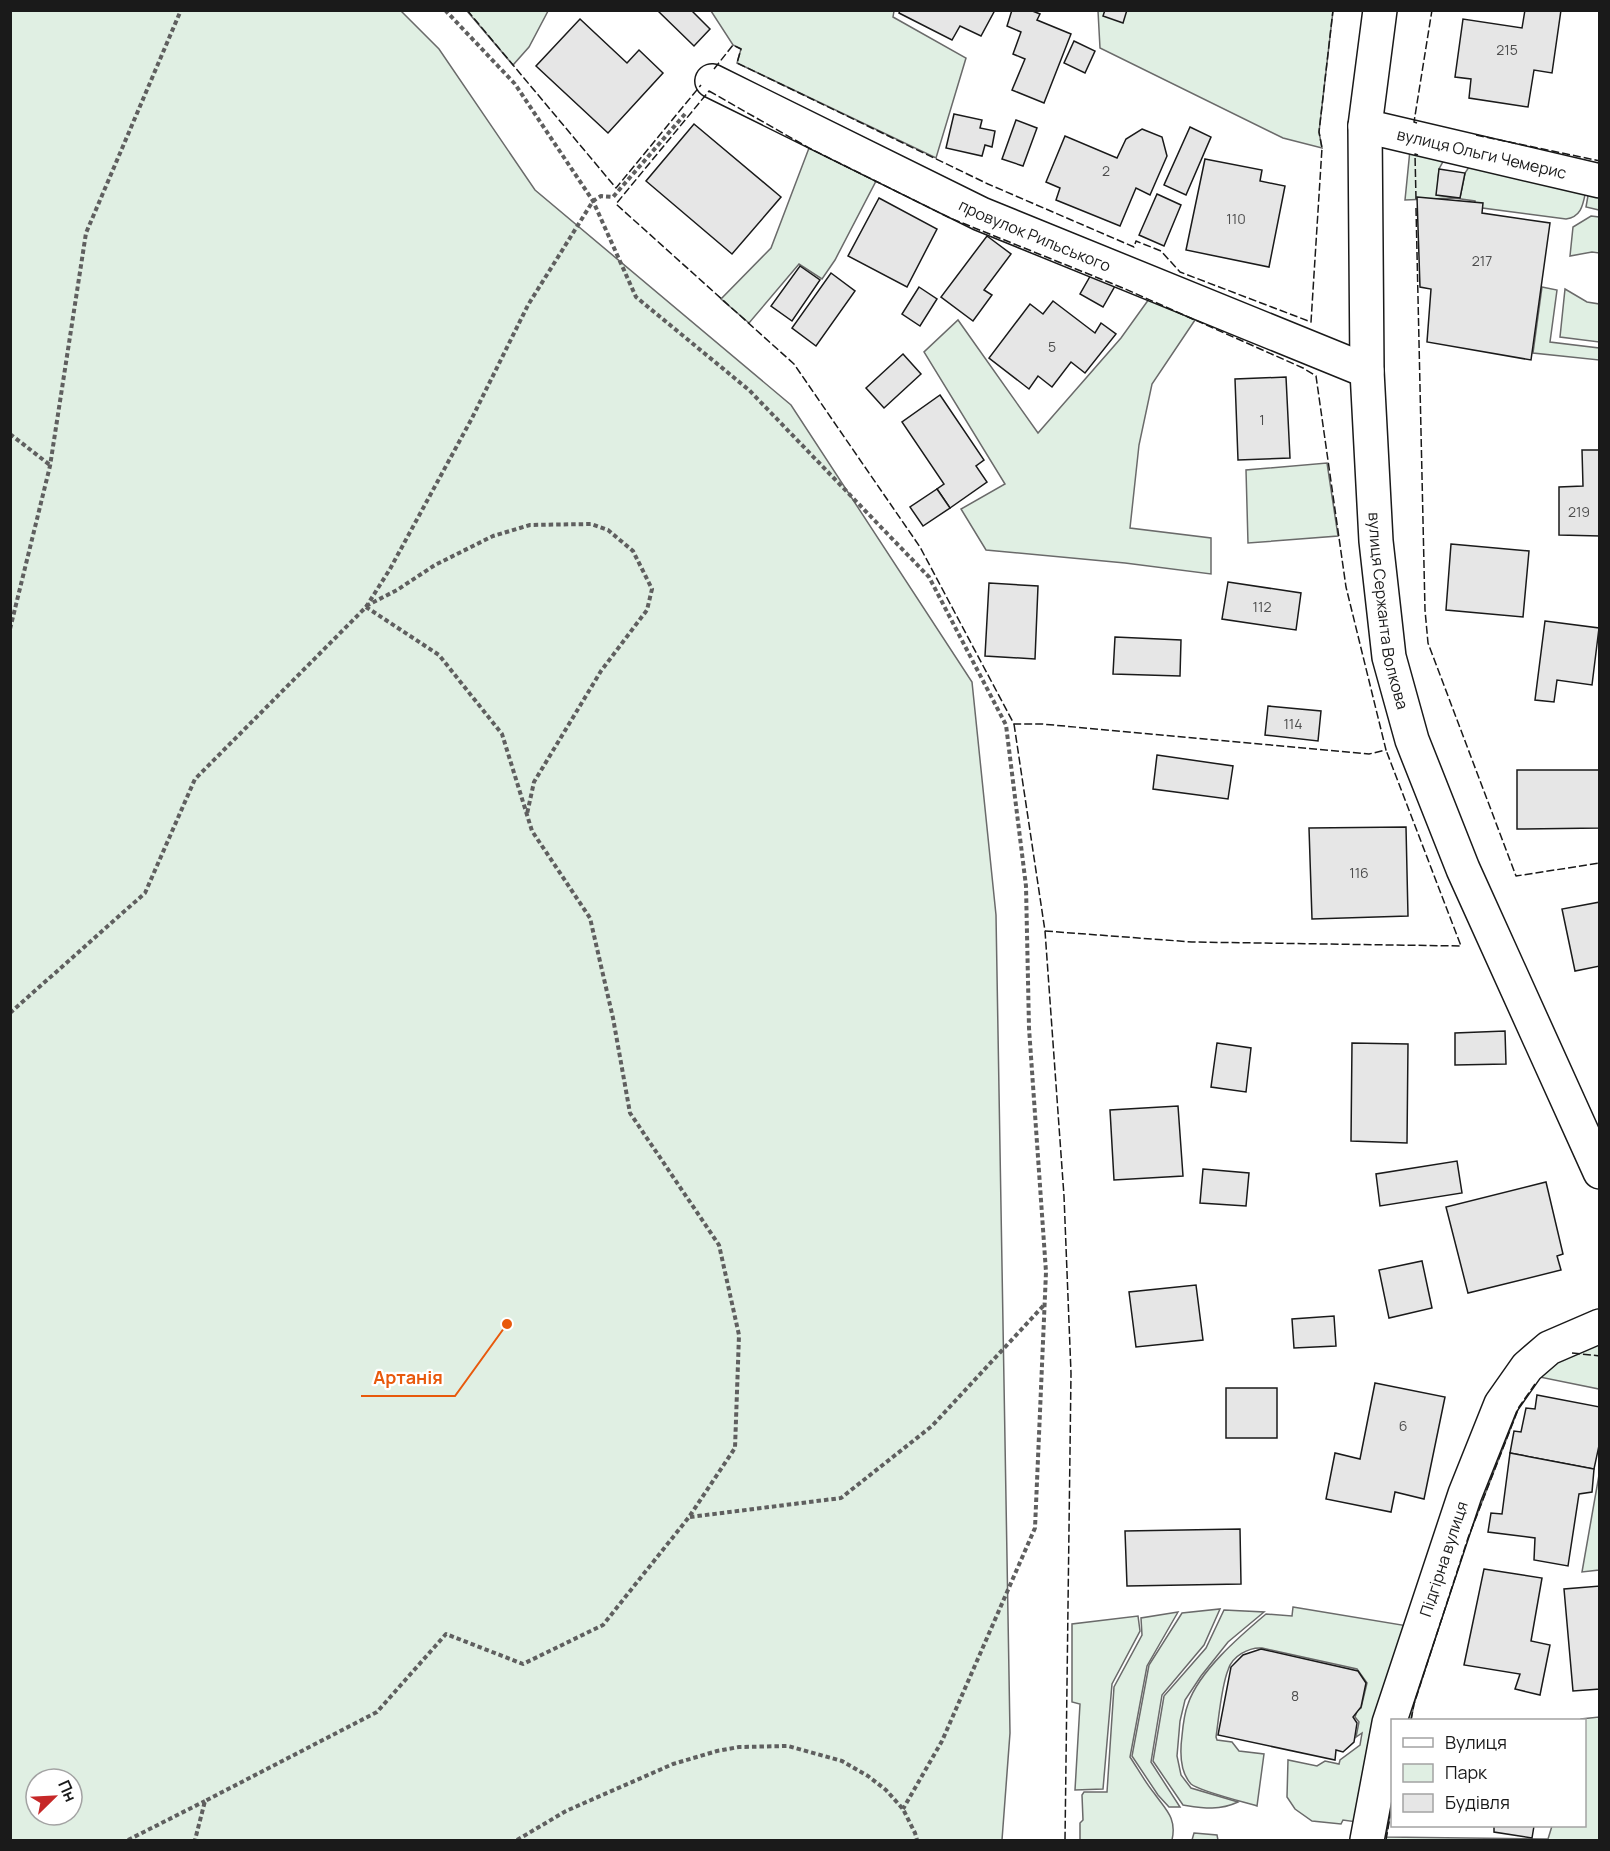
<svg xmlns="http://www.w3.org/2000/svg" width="1610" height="1851" font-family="Manrope,sans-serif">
<rect width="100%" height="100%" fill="#fff"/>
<!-- green -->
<g fill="#e0efe3" stroke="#6a6a6a" stroke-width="1.5" fill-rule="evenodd">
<path d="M11 10 401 11 439 49 535 190 791 405 972 682 996 915 1010 1733 1002 1840H11ZM36 1779H72V1815H36Z"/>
<polygon points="467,11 548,11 529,47 513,65"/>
<polygon points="711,11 894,11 893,17 966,58 936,158 737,63 741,49 733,45"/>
<polygon points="1098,11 1333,11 1319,132 1322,148 1283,138 1100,48"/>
<polygon points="809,148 876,181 835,260 822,279 799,264 749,323 721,299 771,248"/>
<path d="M1410 150 1445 158 1439 169 1437 195 1460 198 1465 173 1471 164 1586 190C1583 204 1582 217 1566 219L1475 207V201L1454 198 1405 200Z"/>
<polygon points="1589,190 1599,193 1599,210 1586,207"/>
<polygon points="1591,216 1599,217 1599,253 1592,252 1570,256 1573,227"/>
<polygon points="1542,287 1557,290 1550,342 1599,348 1599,360 1533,353"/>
<polygon points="1565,289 1587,302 1599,304 1599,342 1560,337"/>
<polygon points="1149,299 1195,320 1152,384 1139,445 1130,528 1211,538 1211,574 1125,563 986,550 961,509 1005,484 924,352 958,320 1038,433 1121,338"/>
<polygon points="1327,463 1338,536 1248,543 1246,470"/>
<polygon points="1599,1342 1599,1389 1540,1377 1519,1407 1468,1538 1414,1704 1411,1720 1405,1720 1456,1560 1516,1405 1529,1386 1563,1352"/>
<polygon points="1599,1475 1599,1570 1582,1572"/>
<path d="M1293 1607 1408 1626 1357 1822 1343 1820 1341 1824 1312 1821 1295 1809 1287 1797 1288 1760 1317 1766 1325 1761 1339 1764 1340 1760 1360 1745 1362 1733 1356 1737 1359 1722 1355 1717 1357 1711 1361 1708 1367 1683 1357 1669 1262 1648C1249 1647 1232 1656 1228 1670 1221 1688 1219 1717 1216 1737L1217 1740 1232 1742 1239 1751 1264 1754 1257 1806C1244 1802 1199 1791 1191 1784 1180 1772 1180 1751 1182 1736 1183 1725 1184 1714 1188 1704 1199 1671 1240 1636 1266 1614L1292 1616Z"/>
<polygon points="1220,1609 1204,1645 1162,1695 1151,1762 1180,1807 1169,1807 1158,1795 1132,1756 1149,1665 1182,1613"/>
<path d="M1224 1610 1264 1612 1228 1642 1201 1676 1185 1700 1180 1721 1177 1756 1181 1775 1191 1788 1238 1802C1219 1811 1203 1808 1183 1805L1153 1761 1164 1696 1206 1648Z"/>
<path d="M1178 1612 1147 1666 1130 1757C1138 1769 1145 1782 1154 1793 1166 1810 1177 1818 1172 1840H1080V1823L1083 1820 1082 1795 1084 1792H1107L1114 1687 1142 1635 1141 1618Z"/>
<polygon points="1138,1616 1140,1631 1112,1684 1103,1789 1075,1790 1080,1704 1072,1702 1072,1624"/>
<polygon points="1599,1717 1599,1840 1382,1840 1392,1782 1392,1805 1386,1837 1548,1839 1552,1826 1584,1826 1584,1720 1581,1720 1581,1719"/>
<polygon points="1194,1833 1217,1835 1218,1840 1192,1840"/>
</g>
<!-- building -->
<g fill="#e6e6e6" stroke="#1a1a1a" stroke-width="1.5">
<polygon points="657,10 691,10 710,29 694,46"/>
<polygon points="900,10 995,10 981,36 960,26 952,40 899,13"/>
<polygon points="1012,10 1030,10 1040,14 1037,20 1071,34 1044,103 1012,90 1025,59 1013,54 1021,32 1007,26"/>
<polygon points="1105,10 1127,10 1123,23 1103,16"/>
<polygon points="1525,10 1561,10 1552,73 1534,70 1528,107 1469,98 1471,79 1455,77 1463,19 1522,28"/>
<polygon points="580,19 627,63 639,50 663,73 608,133 536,66"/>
<polygon points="1074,41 1095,51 1085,73 1064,63"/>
<polygon points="954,114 982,120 980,128 995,131 992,147 985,145 982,156 946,148"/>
<polygon points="1016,120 1037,128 1023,166 1002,159"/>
<polygon points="694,124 781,197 732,254 646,181"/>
<polygon points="1190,127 1211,137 1186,195 1164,185"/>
<polygon points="1142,129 1162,137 1167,156 1150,195 1136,188 1120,226 1056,200 1060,188 1046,182 1065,136 1117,158 1126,139"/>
<polygon points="1205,159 1262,170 1260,181 1285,186 1269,267 1186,250"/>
<polygon points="1439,169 1465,173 1460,198 1436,195"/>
<polygon points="1157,194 1181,205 1164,246 1139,235"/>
<polygon points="1417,197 1483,203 1482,213 1550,223 1531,360 1427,342 1431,289 1420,287"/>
<polygon points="879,198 937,229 907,287 848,256"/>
<polygon points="987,236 1011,254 984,290 992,295 973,321 941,297"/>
<polygon points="800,266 820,280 792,321 771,306"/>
<polygon points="831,273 855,291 816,346 792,328"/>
<polygon points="1092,273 1115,286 1103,307 1080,294"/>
<polygon points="919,287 937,299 920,326 902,314"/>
<polygon points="1053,301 1095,333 1101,323 1116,334 1085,373 1071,362 1052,387 1038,376 1029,389 989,358 1030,304 1043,314"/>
<polygon points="903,354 921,374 884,408 866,388"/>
<polygon points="1286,377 1290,458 1238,460 1235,379"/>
<polygon points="940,395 984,460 976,466 987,482 950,508 937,489 944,484 902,422"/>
<polygon points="1582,450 1600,450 1600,536 1559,535 1559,487 1583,486"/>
<polygon points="937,489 950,508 923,526 910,507"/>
<polygon points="1451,544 1529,551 1523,617 1446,610"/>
<polygon points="1228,582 1301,593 1296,630 1222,619"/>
<polygon points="989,583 1038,586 1035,659 985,656"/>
<polygon points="1545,621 1599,628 1592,685 1557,680 1554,702 1535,700"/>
<polygon points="1115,637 1181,640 1180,676 1113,674"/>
<polygon points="1268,706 1321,711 1318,741 1265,735"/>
<polygon points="1157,755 1233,766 1228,799 1153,789"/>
<polygon points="1517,770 1600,770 1600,828 1517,829"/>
<polygon points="1406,827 1408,916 1312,919 1309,828"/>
<polygon points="1600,902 1600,966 1575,971 1562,909"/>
<polygon points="1505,1031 1506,1064 1455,1065 1455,1033"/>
<polygon points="1217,1043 1251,1048 1246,1092 1211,1087"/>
<polygon points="1352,1043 1408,1044 1407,1143 1351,1141"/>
<polygon points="1178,1106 1183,1176 1114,1180 1110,1110"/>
<polygon points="1457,1161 1462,1193 1380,1206 1376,1174"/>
<polygon points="1203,1169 1249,1173 1246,1206 1200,1203"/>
<polygon points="1546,1182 1563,1254 1557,1256 1561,1270 1468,1293 1446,1207"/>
<polygon points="1422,1261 1432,1308 1389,1318 1379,1270"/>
<polygon points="1196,1285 1203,1340 1136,1347 1129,1292"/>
<polygon points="1334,1316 1336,1346 1294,1348 1292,1319"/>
<polygon points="1375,1383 1445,1397 1424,1499 1395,1492 1391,1512 1326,1499 1335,1453 1360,1459"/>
<rect x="1226" y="1388" width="51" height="50"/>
<polygon points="1537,1395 1600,1407 1600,1441 1594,1469 1510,1453 1514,1431 1521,1432 1526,1408 1535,1409"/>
<polygon points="1510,1453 1594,1469 1592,1492 1579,1494 1568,1566 1534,1560 1535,1538 1488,1532 1491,1513 1502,1514"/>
<polygon points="1240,1529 1241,1584 1127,1586 1125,1531"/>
<polygon points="1484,1569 1542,1578 1531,1641 1550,1645 1540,1695 1515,1689 1520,1674 1464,1665"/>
<polygon points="1600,1586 1600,1689 1573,1691 1564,1589"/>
<polygon points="1261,1649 1358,1671 1366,1683 1361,1707 1353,1717 1357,1723 1354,1742 1343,1752 1336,1750 1335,1760 1218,1735 1231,1667 1243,1655"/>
<polygon points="1494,1826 1534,1826 1532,1838 1494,1832"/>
</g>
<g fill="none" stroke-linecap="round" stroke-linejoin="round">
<!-- minor casing -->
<g stroke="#1a1a1a" stroke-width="36">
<g id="minor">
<path id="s1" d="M1380 10 1365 126 1367 371 1376 541 1389 657 1412 740 1463 869 1600 1172"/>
<path id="s2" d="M712 81 981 214 1367 371"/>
<path id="s3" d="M1365 126 1600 181"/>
<path id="s4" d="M1367 1840 1389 1723 1465 1494 1501 1404 1527 1367 1549 1348 1600 1326"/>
</g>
</g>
<!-- path -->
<g stroke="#5f5f5f" stroke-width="4" stroke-dasharray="4.5 3" stroke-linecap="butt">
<polyline points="445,10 515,84 593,201 636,297 749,390 929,577 1006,725 1026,886 1029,1028 1046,1272 1035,1528 942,1741 903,1809"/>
<polyline points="10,434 50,465"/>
<polyline points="366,606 397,590 435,565 493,536 530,525 591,524 608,530 633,551 652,589 647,610 601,671 534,782 527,814"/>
<polyline points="366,607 390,569 471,420 528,305 593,201 601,196 613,197 685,114"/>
<polyline points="10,629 50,466 86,233 181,10"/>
<polyline points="10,1013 145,893 195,779 366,607 439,655 502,734 532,831 590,918 613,1018 630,1113 719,1245 739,1335 735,1448 689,1517 603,1625 523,1664 446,1634 377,1712 205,1801 195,1840"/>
<polyline points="690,1517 841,1498 932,1426 1044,1305"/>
<polyline points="128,1840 205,1801"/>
<polyline points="517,1840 566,1811 673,1764 717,1751 739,1747 788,1746 842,1761 868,1776 886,1790 903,1809 915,1833 917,1840"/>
</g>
<!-- minor -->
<use href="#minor" stroke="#fff" stroke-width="33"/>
<!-- fence -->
<g stroke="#1a1a1a" stroke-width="1.5" stroke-dasharray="8 3" stroke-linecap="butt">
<polyline points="467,10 616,188 701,85"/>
<polyline points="714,69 733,45 741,49 737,63 988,184 1134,247 1136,241 1161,251 1180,272 1311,322 1322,148 1319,132 1333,10"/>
<polygon points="709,91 809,148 950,218 1123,288 1303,368 1316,376 1346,587 1386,750 1369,754 1042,724 1014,724 920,547 794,364 616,204"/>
<polyline points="1417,123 1414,122 1432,10"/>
<polyline points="1476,135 1600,161"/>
<polyline points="1416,199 1415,154 1418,155"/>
<polyline points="1416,208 1425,610 1428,643 1516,876 1600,863"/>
<polyline points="1014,724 1045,931 1064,1196 1071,1373 1065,1840"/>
<polyline points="1045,931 1192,942 1461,946 1386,750"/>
<polyline points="1572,1353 1600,1356"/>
<polyline points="1411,1720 1414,1704 1468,1538 1519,1407 1535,1384"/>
<polyline points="1386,1840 1392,1805"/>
</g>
</g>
<g text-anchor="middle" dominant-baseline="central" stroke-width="4.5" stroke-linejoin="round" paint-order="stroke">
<!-- number labels -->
<g font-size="14" fill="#4d4d4d">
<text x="1507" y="49">215</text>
<text x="1106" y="170">2</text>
<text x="1236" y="218">110</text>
<text x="1482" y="260">217</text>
<text x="1052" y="346">5</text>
<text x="1262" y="419">1</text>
<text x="1579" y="511">219</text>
<text x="1262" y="606">112</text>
<text x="1293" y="723">114</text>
<text x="1359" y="872">116</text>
<text x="1403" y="1425">6</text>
<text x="1295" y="1695">8</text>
</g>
<!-- street labels -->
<g font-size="16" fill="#1a1a1a" stroke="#fff">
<text stroke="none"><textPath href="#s3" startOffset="120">вулиця Ольги Чемерис</textPath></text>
<text stroke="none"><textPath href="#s2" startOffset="358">провулок Рильського</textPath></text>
<text stroke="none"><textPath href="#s1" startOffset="603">вулиця Сержанта Волкова</textPath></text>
<text stroke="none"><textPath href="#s4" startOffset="292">Підгірна вулиця</textPath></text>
</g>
</g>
<!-- callouts -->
<path fill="none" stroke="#e8590c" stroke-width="2" d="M507 1324L455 1396H361"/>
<circle fill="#e8590c" stroke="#fff" stroke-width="2" cx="507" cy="1324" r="6"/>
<g font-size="18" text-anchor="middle" font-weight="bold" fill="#e8590c" stroke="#fff" stroke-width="4.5" stroke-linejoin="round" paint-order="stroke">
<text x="408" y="1384">Артанія</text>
</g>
<!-- border -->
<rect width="1610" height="1851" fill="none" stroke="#1a1a1a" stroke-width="24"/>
<!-- legend -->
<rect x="1391" y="1719" width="195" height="108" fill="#ffffff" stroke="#a3a3a3" stroke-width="1.5"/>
<rect x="1403" y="1738" width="30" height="9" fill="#ffffff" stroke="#a3a3a3" stroke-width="1.5"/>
<text x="1445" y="1749" font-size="18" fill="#1a1a1a">Вулиця</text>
<rect x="1403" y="1764" width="30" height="18" fill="#e0efe3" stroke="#a3a3a3" stroke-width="1.5"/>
<text x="1445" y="1779" font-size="18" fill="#1a1a1a">Парк</text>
<rect x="1403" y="1794" width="30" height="18" fill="#e6e6e6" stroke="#a3a3a3" stroke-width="1.5"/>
<text x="1445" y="1809" font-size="18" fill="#1a1a1a">Будівля</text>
<!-- north arrow -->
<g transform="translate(54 1797) rotate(66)"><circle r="28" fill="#ffffff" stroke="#a3a3a3" stroke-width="1.5"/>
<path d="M0-4.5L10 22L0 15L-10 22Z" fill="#c62828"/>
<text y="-9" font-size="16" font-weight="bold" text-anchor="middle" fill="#1a1a1a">Пн</text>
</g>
</svg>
